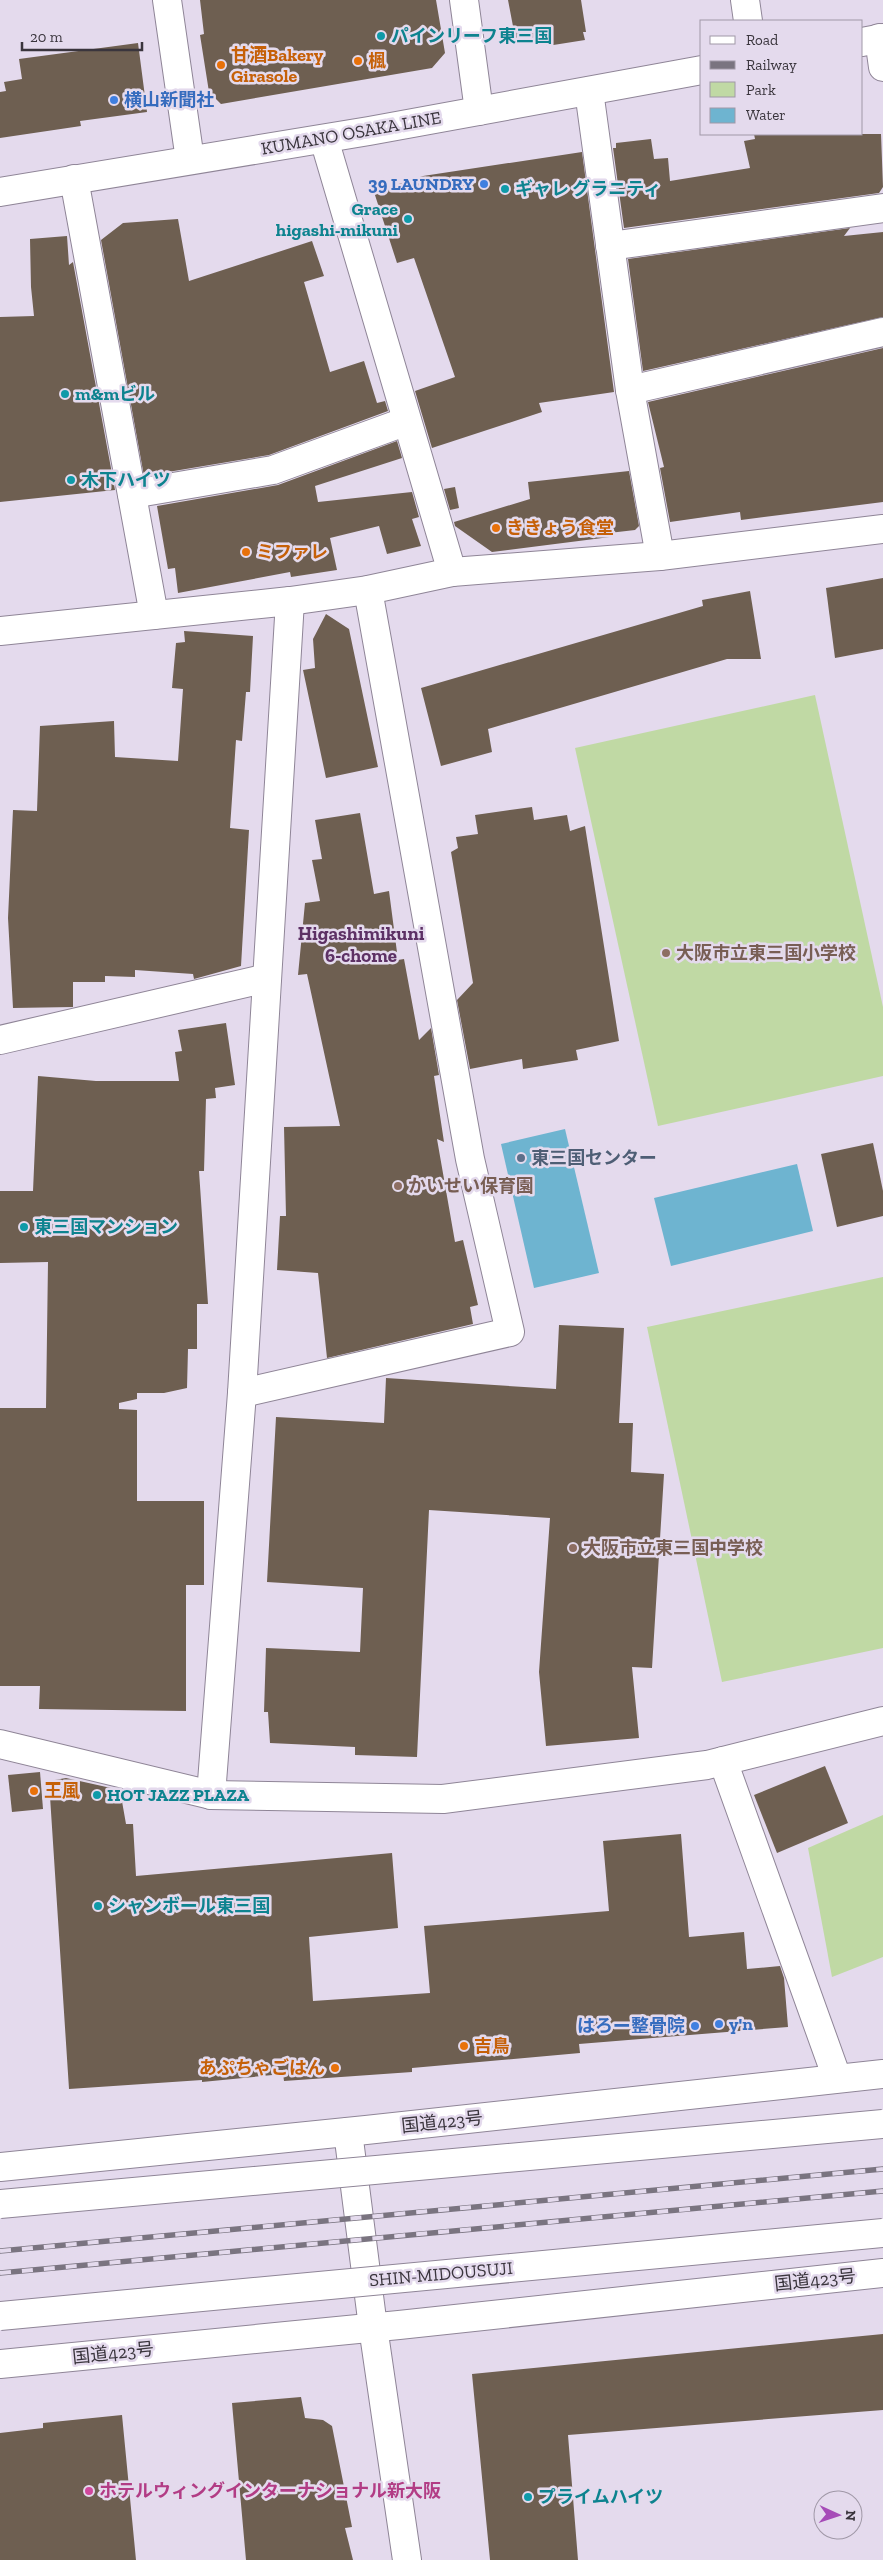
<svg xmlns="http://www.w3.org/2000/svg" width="883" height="2560" font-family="'Zilla Slab','Noto Sans JP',serif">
<rect width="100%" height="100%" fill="#e4daed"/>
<!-- green -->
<g fill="#c0d9a4">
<polygon points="815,695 883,1007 883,1076 658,1126 575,748"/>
<polygon points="883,1277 883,1648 722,1682 647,1327"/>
<polygon points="883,1815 883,1957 832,1977 808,1848"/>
</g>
<!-- water -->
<g fill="#6eb4d0">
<polygon points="565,1129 599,1273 534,1288 501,1144"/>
<polygon points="797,1164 813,1231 671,1266 654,1198"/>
</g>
<!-- building -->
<g fill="#6e5f51">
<polygon points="200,0 436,0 445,53 432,68 221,104 209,92 200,35 204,34"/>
<polygon points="508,0 581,0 586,32 583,32 585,40 547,46 545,37 516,42"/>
<polygon points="138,43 147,112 80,121 81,126 0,138 0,92 6,91 4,82 22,79 19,59"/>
<polygon points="754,134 881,134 883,187 879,193 624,228 613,148 616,148 616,143 651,139 654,159 668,158 670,181 750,168 744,141 755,139"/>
<polygon points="582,152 614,392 539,403 542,412 432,448 415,391 455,377 414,258 397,263 374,192 423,176"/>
<polygon points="178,219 189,281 312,241 324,276 304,282 330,372 364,361 377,403 385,401 388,411 269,455 144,476 101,240 123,223"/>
<polygon points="850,228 844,236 883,232 883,317 643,371 628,259"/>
<polygon points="67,236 69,265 73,262 115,490 0,502 0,317 34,316 31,287 30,239"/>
<polygon points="883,348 883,502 741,520 740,512 670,522 660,468 664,467 648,402"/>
<polygon points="397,441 402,458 315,486 318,502 412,492 419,517 412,519 421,546 387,554 379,526 330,538 337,570 291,577 290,572 178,593 175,568 168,569 157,506 278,485"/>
<polygon points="629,471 639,526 635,530 609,533 610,537 492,552 455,526 454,522 530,499 528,482"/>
<polygon points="455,487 459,508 450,510 444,489"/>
<polygon points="883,578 883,649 835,658 826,588"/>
<polygon points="750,591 761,659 727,659 488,729 492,752 441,766 421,688 703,606 702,600"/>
<polygon points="326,614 349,629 378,767 326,778 303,670 315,668 313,639"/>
<polygon points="184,631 253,636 250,692 246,692 242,741 236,740 230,828 249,830 241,966 194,979 193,974 135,970 135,977 105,976 105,982 73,982 73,1007 13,1008 8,918 13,810 37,811 40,726 114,721 115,757 178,761 183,689 172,688 176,643 185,642"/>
<polygon points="532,807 534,820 567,815 570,831 585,826 619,1041 576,1050 578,1060 523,1069 522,1059 470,1069 457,1000 473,983 451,852 458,848 456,837 478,834 475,815"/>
<polygon points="360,813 374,894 389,891 398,960 404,959 419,1040 431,1028 439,1075 434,1076 444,1142 437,1139 455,1242 463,1240 478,1305 470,1307 473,1324 327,1358 318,1273 277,1270 280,1216 286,1216 284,1127 340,1126 307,974 298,975 305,903 320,901 312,860 322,859 315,820"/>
<polygon points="226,1023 235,1085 215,1088 216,1098 206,1099 204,1171 199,1171 208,1304 197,1304 197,1349 188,1349 187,1388 164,1393 137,1393 137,1399 119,1403 119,1409 137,1410 137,1501 204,1501 204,1585 186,1585 186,1711 39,1709 40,1686 0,1686 0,1408 46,1408 48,1262 0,1263 0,1191 33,1191 38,1076 96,1081 179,1081 175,1052 182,1051 178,1030"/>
<polygon points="873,1143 883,1191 883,1216 837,1227 821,1154"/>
<polygon points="559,1325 624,1328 619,1423 633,1423 631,1472 664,1474 652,1668 632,1667 639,1738 546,1746 539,1672 550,1518 429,1510 417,1757 355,1755 355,1747 270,1743 268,1712 264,1712 266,1648 360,1652 363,1588 267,1582 276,1417 384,1423 386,1378 556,1389"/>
<polygon points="825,1766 848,1823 777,1853 754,1795"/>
<polygon points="40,1772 43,1809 12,1812 8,1775"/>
<polygon points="66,1778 120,1790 126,1824 133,1824 136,1876 392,1853 398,1928 309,1937 313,2001 430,1993 424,1926 609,1911 603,1841 681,1834 689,1937 744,1932 747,1969 780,1966 784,1978 788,2027 579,2044 580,2053 412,2068 412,2072 284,2081 283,2074 202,2082 202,2080 69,2089 49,1781"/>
<polygon points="883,2334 883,2410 568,2435 578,2560 490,2560 472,2374"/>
<polygon points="301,2397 305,2418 323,2420 332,2426 352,2527 345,2528 353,2560 246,2560 232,2403"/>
<polygon points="122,2415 136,2560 0,2560 0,2433 43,2428 43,2423"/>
</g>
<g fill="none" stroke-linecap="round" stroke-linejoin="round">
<!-- minor casing -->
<g stroke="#8f8597" stroke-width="30">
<g id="minor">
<polyline points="167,0 190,160"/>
<polyline points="464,0 479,111"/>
<polyline points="745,0 748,21"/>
<polyline points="879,38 883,67"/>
<polyline points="589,91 630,390 660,556"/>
<polyline points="324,139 452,572"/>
<polyline points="74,179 154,615"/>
<polyline points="610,246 883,208"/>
<polyline points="630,390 883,332"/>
<polyline points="132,494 273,470 407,421"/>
<polyline points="0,631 290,601 368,590 452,572 660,556 883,529"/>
<polyline points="0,1040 267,978"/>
<polyline points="242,1393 510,1332 470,1159 368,590"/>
<polyline points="0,1744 211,1795 443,1799 707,1765 883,1721"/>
<polyline points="723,1761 837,2078"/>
<polyline points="211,1795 242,1393 290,601"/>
<polyline points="348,2132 373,2327 407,2560"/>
</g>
</g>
<!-- major casing -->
<g stroke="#8f8597" stroke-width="30">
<g id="major">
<polyline points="862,42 883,38"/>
<polyline points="0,192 369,131 702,70"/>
</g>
</g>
<!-- highway casing -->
<g stroke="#8f8597" stroke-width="30">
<g id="highway">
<polyline points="0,2167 366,2130 883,2074"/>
<polyline points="0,2364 399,2325 883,2273"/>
</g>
</g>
<!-- minor -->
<use href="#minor" stroke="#fff" stroke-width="28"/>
<!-- major -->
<use href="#major" stroke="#fff" stroke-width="28"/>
<!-- highway -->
<use href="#highway" stroke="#fff" stroke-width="28"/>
<!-- rail casing -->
<g stroke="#7a7480" stroke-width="5.5">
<g id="rail">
<polyline points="0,2251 883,2169"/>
<polyline points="0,2273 883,2191"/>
</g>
</g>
<!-- rail -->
<use href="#rail" stroke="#e4daed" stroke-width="4" stroke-dasharray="11" stroke-linecap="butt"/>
<!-- highway-bridge casing -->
<g stroke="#8f8597" stroke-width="30" stroke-linecap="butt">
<g id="highway-bridge">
<polyline points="0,2204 883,2124"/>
<polyline points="0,2316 883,2233"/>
</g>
</g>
<!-- highway-bridge -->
<use href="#highway-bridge" stroke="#fff" stroke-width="28"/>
</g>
<!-- markers -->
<g fill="#0f9aa8" stroke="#e4daed" stroke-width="2">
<circle cx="381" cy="36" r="5"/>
<circle cx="505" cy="189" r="5"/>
<circle cx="408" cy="219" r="5"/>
<circle cx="65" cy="394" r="5"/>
<circle cx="71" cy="480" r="5"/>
<circle cx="24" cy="1227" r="5"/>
<circle cx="97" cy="1795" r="5"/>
<circle cx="98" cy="1906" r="5"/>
<circle cx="528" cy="2497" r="5"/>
</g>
<g fill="#e8710a" stroke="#e4daed" stroke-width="2">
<circle cx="358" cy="61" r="5"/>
<circle cx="221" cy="65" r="5"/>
<circle cx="496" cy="528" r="5"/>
<circle cx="246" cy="552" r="5"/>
<circle cx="34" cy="1791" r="5"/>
<circle cx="464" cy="2046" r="5"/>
<circle cx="335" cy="2068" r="5"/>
</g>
<g fill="#3f7fe0" stroke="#e4daed" stroke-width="2">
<circle cx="114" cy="100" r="5"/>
<circle cx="484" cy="184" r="5"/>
<circle cx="719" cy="2024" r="5"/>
<circle cx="695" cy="2026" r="5"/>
</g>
<g fill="#8d6e63" stroke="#e4daed" stroke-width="2">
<circle cx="666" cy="953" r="5"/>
<circle cx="398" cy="1186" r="5"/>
<circle cx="573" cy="1548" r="5"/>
</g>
<circle fill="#5c6f8a" stroke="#e4daed" stroke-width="2" cx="521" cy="1158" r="5"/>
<circle fill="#d1479c" stroke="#e4daed" stroke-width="2" cx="89" cy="2491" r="5"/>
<g text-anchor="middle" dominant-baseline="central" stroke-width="5" stroke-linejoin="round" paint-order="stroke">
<!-- culture labels -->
<g font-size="18" font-weight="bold" fill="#0d838f" stroke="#e4daed" text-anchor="start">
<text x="391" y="36">パインリーフ東三国</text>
<text x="515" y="189">ギャレ グラニティ</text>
<text x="398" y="209" text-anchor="end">Grace<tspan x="398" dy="21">higashi-mikuni</tspan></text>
<text x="75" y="394">m&amp;mビル</text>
<text x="81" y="480">木下ハイツ</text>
<text x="34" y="1227">東三国マンション</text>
<text x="107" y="1795">HOT JAZZ PLAZA</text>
<text x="108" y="1906">シャンボール東三国</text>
<text x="538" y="2497">プライムハイツ</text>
</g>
<!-- food labels -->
<g font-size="18" font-weight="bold" fill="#c56008" stroke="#e4daed" text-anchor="start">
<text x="231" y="55">甘酒Bakery<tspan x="231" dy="21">Girasole</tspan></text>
<text x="368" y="61">楓</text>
<text x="506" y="528">ききょう食堂</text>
<text x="256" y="552">ミファレ</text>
<text x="44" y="1791">王風</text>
<text x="474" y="2046">吉鳥</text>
<text x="325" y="2068" text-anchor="end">あぷちゃごはん</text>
</g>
<!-- shop labels -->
<g font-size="18" font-weight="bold" fill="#366cbe" stroke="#e4daed" text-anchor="start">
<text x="124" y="100">横山新聞社</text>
<text x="474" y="184" text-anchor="end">39 LAUNDRY</text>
<text x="729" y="2024">y'n</text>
<text x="685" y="2026" text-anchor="end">はろー整骨院</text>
</g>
<!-- street labels -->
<g font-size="18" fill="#3a353d" stroke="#e4daed">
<text transform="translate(351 133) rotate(-10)">KUMANO OSAKA LINE</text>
<text transform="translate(442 2122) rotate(-6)">国道423号</text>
<text transform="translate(441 2274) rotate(-5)">SHIN-MIDOUSUJI</text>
<text transform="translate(815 2280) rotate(-6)">国道423号</text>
<text transform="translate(113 2353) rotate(-6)">国道423号</text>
</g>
<!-- education labels -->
<g font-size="18" font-weight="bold" fill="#785e54" stroke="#e4daed" text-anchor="start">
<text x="676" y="953">大阪市立東三国小学校</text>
<text x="408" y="1186">かいせい保育園</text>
<text x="583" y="1548">大阪市立東三国中学校</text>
</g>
<!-- service labels -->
<g font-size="18" font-weight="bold" fill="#4e5e75" stroke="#e4daed" text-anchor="start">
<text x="531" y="1158">東三国センター</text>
</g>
<!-- hotel labels -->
<g font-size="18" font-weight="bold" fill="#b23c85" stroke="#e4daed" text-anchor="start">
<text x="99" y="2491">ホテルウィングインターナショナル新大阪</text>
</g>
<!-- neighbourhood labels -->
<g font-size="19" font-weight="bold" fill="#5d3165" stroke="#e4daed">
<text x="361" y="933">Higashimikuni<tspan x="361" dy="22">6-chome</tspan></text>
</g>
</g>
<!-- legend -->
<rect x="700" y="20" width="162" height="115" fill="#e4daed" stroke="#a098a7"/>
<rect x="710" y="36" width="25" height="8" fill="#ffffff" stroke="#a098a7"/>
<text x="746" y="45" font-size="15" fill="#3a353d">Road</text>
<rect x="710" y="61" width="25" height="8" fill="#7a7480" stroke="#a098a7"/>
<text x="746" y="70" font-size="15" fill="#3a353d">Railway</text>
<rect x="710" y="82" width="25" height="15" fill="#c0d9a4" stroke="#a098a7"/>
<text x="746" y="95" font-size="15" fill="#3a353d">Park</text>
<rect x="710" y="108" width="25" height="15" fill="#6eb4d0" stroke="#a098a7"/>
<text x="746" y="120" font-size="15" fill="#3a353d">Water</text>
<!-- north arrow -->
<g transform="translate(838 2515) rotate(93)"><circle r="24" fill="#e4daed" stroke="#a098a7"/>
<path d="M0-4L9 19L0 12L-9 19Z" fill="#a64cb8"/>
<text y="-8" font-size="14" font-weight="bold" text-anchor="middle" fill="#3a353d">N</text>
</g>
<!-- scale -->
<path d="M22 42v8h120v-8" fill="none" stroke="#3a353d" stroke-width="2.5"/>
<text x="30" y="42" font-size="15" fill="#3a353d" stroke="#e4daed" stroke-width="4" paint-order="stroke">20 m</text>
</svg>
